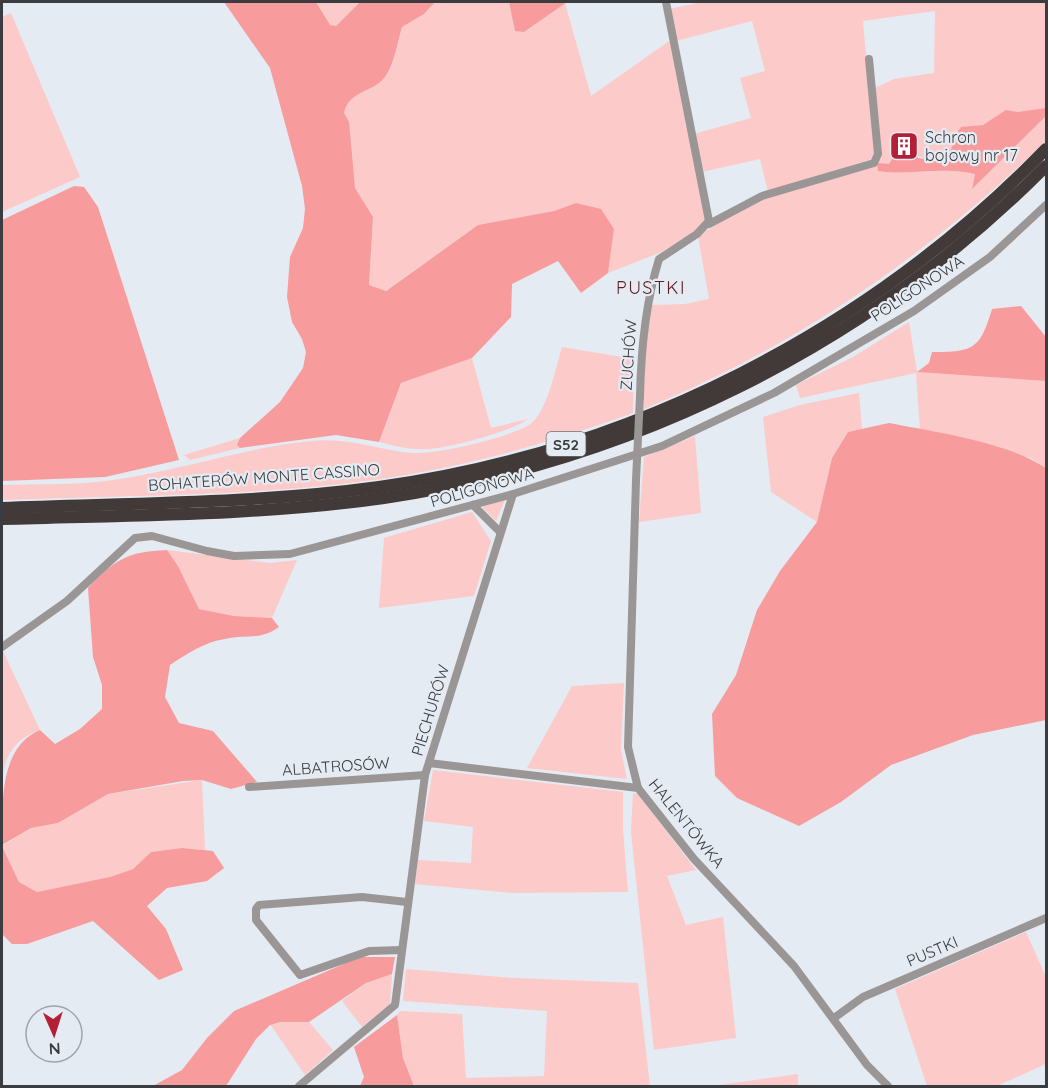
<svg xmlns="http://www.w3.org/2000/svg" width="1048" height="1088" font-family="Quicksand,sans-serif">
<rect width="100%" height="100%" fill="#e5ebf2"/>
<!-- green -->
<g fill="#fccac9">
<polygon points="316,2 360,2 336,26 330,26"/>
<path d="M435 2H509L515 31 524 32 565 3 591 96 672 39 707 215 703 227 659 253 608 273 614 229 576 203 554 211 478 225 385 291 369 285 373 217 355 188 344 113C349 90 372 93 385 77 395 64 397 43 402 27L424 14Z"/>
<path d="M702 2H1046V110L1018 112 1006 110C1000 115 993 122 985 124 971 128 971 124 956 133L952 151 946 158C927 161 916 156 898 149L889 164 878 171C910 176 943 166 975 174L972 187 1046 116V141C926 256 799 345 644 409V352L650 305 685 304 709 299 698 236 753 201 877 163 873 89 894 79 934 73 935 11 863 21 875 158 768 192 760 159 702 172 694 134 751 118 740 78 765 71 752 21 676 41 669 9Z"/>
<polygon points="11,13 80,177 2,212 2,17"/>
<polygon points="909,322 917,372 1046,381 1046,468 1031,458 920,429 916,373 800,398 796,385 853,357"/>
<path d="M562 347 634 359 633 413C552 442 472 465 387 478 260 497 130 495 2 500V485C36 484 72 485 106 481 175 472 242 448 311 441 350 437 374 449 410 453 434 455 508 438 529 425 547 414 556 367 562 347Z"/>
<path d="M472 358 491 428 528 419C513 431 446 449 426 449 410 450 395 446 379 442L401 383Z"/>
<polygon points="859,393 862,429 848,432 832,458 817,522 771,492 763,417 800,405"/>
<polygon points="695,436 701,513 639,522 644,457"/>
<polygon points="240,438 237,445 240,448 190,460 184,455"/>
<polygon points="505,500 496,521 483,508 483,506"/>
<polygon points="472,512 491,541 474,596 379,608 384,538"/>
<polygon points="167,550 270,563 297,560 272,618 234,616 199,609 178,566"/>
<path d="M3 651 40 730C14 739 4 756 2 782Z"/>
<polygon points="624,683 621,750 627,779 527,768 572,686"/>
<polygon points="433,770 623,792 623,830 628,892 512,893 415,884 418,860 471,863 473,827 424,821"/>
<polygon points="202,780 205,850 182,848 151,852 133,869 110,877 37,892 19,882 2,846 31,828 58,823 108,794"/>
<polygon points="633,793 638,794 696,870 667,876 686,925 723,917 736,1038 654,1050 631,832"/>
<polygon points="1026,932 1046,977 1046,1064 997,1086 927,1086 895,989"/>
<polygon points="406,969 514,978 638,983 650,1086 414,1086 403,1058 397,1015 400,1011 462,1014 466,1078 544,1076 547,1011 403,1001"/>
<polygon points="392,974 390,1004 362,1027 342,1001 366,983"/>
<polygon points="280,1022 309,1022 333,1050 305,1075 270,1024"/>
<polygon points="798,1074 798,1086 712,1086"/>
</g>
<!-- forest -->
<g fill="#f79b9c">
<path d="M224 2H316L330 25 336 26 360 2H435L424 14 402 27C397 43 395 63 385 77 373 93 349 90 344 113L349 122 355 188 373 217 369 285 386 291 478 225 554 211 576 203 601 209 614 229 608 273 581 293 558 261 512 284 511 317 472 358 401 383 379 442 336 435 240 448 237 445 240 438 280 402 303 368 306 352 302 339 292 322 287 297 290 257 303 228 305 209 302 186 270 68Z"/>
<polygon points="509,2 567,2 524,32 515,31"/>
<path d="M1046 108V116L972 189 975 174C943 166 910 176 878 171L877 163 889 164 902 143 914 147 918 158 932 160 946 158C954 149 953 137 961 127L983 125 1006 110 1018 112Z"/>
<polygon points="74,186 84,187 98,207 179,460 105,477 2,481 2,220"/>
<path d="M1021 306 1046 337V381L917 372 929 363 932 352C974 352 980 349 992 309Z"/>
<path d="M889 423C935 432 1007 442 1046 468V720L973 735 891 765 841 802 799 826 737 798 715 776 712 714 736 675 757 610 780 571 817 522 832 458 848 432Z"/>
<path d="M167 550 178 566 199 609 234 616 272 618 279 627C259 641 247 634 225 639 204 642 187 654 170 665L165 697 179 723 213 731 257 782 231 789 202 780 183 781 108 794 58 823 31 828 2 845C2 800 0 747 40 730L55 744 80 729 102 709V685L93 657 88 588C116 559 126 552 167 550Z"/>
<polygon points="2,846 19,882 37,892 110,877 133,869 151,852 182,848 213,851 224,868 207,881 167,888 147,906 166,929 183,970 159,980 93,921 27,944 12,944 2,934"/>
<polygon points="360,957 395,957 392,974 366,983 309,1022 280,1022 270,1025 256,1039 226,1086 153,1086 182,1070 207,1038 234,1011"/>
<polygon points="397,1015 403,1058 414,1086 360,1086 364,1077 354,1047"/>
</g>
<g fill="none" stroke-linecap="round" stroke-linejoin="round">
<!-- minor -->
<g stroke="#9a9695" stroke-width="8">
<polyline points="709,224 762,196 874,163 878,154 869,59"/>
<path d="M640 396C641 349 645 304 659 259L697 234 709 221 666 2"/>
<polyline points="636,480 628,747 638,788 694,859 794,966 867,1065 888,1086"/>
<polyline points="473,505 499,531"/>
<polyline points="2,647 67,601 135,538 152,536 207,551 234,556 290,554 513,494 662,446 774,393 914,311 990,257 1046,205"/>
<polyline points="429,763 638,788"/>
<polyline points="249,787 425,775"/>
<polyline points="402,950 369,951 300,975 256,920 256,909 259,905 362,897 407,902"/>
<polyline points="834,1018 863,997 1046,918"/>
<polyline points="299,1086 395,1005 425,775 513,494"/>
</g>
<!-- highway -->
<g stroke="#413a39" stroke-width="12">
<path d="M2 508C127 503 254 504 379 487 632 452 868 332 1046 149"/>
<path d="M2 519C128 515 258 516 384 498 632 462 869 345 1046 166"/>
</g>
<!-- minor-bridge -->
<polyline stroke="#9a9695" stroke-width="8" points="636,480 640,396"/>
</g>
<!-- icons -->
<defs>
<g id="building-square" transform="scale(1.5)"><rect x="-9" y="-9" width="18" height="18" rx="4" fill="#b21f37" stroke="#e5ebf2"/><path d="M-4-6H4V6H1V3H-1V6H-4ZM-2.5-4.3h1.7v1.8h-1.7ZM.8-4.3h1.7v1.8H.8ZM-2.5-1h1.7V.8h-1.7ZM.8-1h1.7V.8H.8Z" fill="#fff"/></g>
</defs>
<g fill-rule="evenodd">
<use href="#building-square" x="904" y="146"/>
</g>
<g text-anchor="middle" dominant-baseline="central" stroke-width="4.5" stroke-linejoin="round" paint-order="stroke">
<!-- shield labels -->
<rect fill="#e5ebf2" stroke="#6d7075" stroke-width="1.5" x="546.5" y="432" width="39" height="24" rx="4.5"/>
<g font-size="15" font-weight="bold" fill="#3a3c3f">
<text x="566" y="444">S52</text>
</g>
<!-- poi labels -->
<g font-size="16" fill="#3a3c3f" stroke="#e5ebf2" text-anchor="start">
<text x="925" y="137">Schron<tspan x="925" dy="18">bojowy nr 17</tspan></text>
</g>
<!-- street labels -->
<g font-size="16" fill="#3a3c3f" stroke="#e5ebf2">
<text transform="translate(917 288) rotate(-33)">POLIGONOWA</text>
<text transform="translate(628 355) rotate(-86)">ZUCHÓW</text>
<text transform="translate(264 477) rotate(-4)">BOHATERÓW MONTE CASSINO</text>
<text transform="translate(482 487) rotate(-16)">POLIGONOWA</text>
<text transform="translate(430 710) rotate(-73)">PIECHURÓW</text>
<text transform="translate(336 766) rotate(-4)">ALBATROSÓW</text>
<text transform="translate(687 823) rotate(51)">HALENTÓWKA</text>
<text transform="translate(932 951) rotate(-23)">PUSTKI</text>
</g>
<!-- neighbourhood labels -->
<g font-size="18" letter-spacing="1.5" fill="#611b22" stroke="#e5ebf2">
<text x="651" y="287">PUSTKI</text>
</g>
</g>
<!-- border -->
<rect width="1048" height="1088" fill="none" stroke="#3a3c3f" stroke-width="6"/>
<!-- north arrow -->
<g transform="translate(54 1034) rotate(177)"><circle r="28" fill="#e5ebf2" stroke="#a1a5aa" stroke-width="1.5"/>
<path d="M0-4.5L10 22L0 15L-10 22Z" fill="#b21f37"/>
<text y="-9" font-size="16" font-weight="bold" text-anchor="middle" fill="#3a3c3f">N</text>
</g>
</svg>
